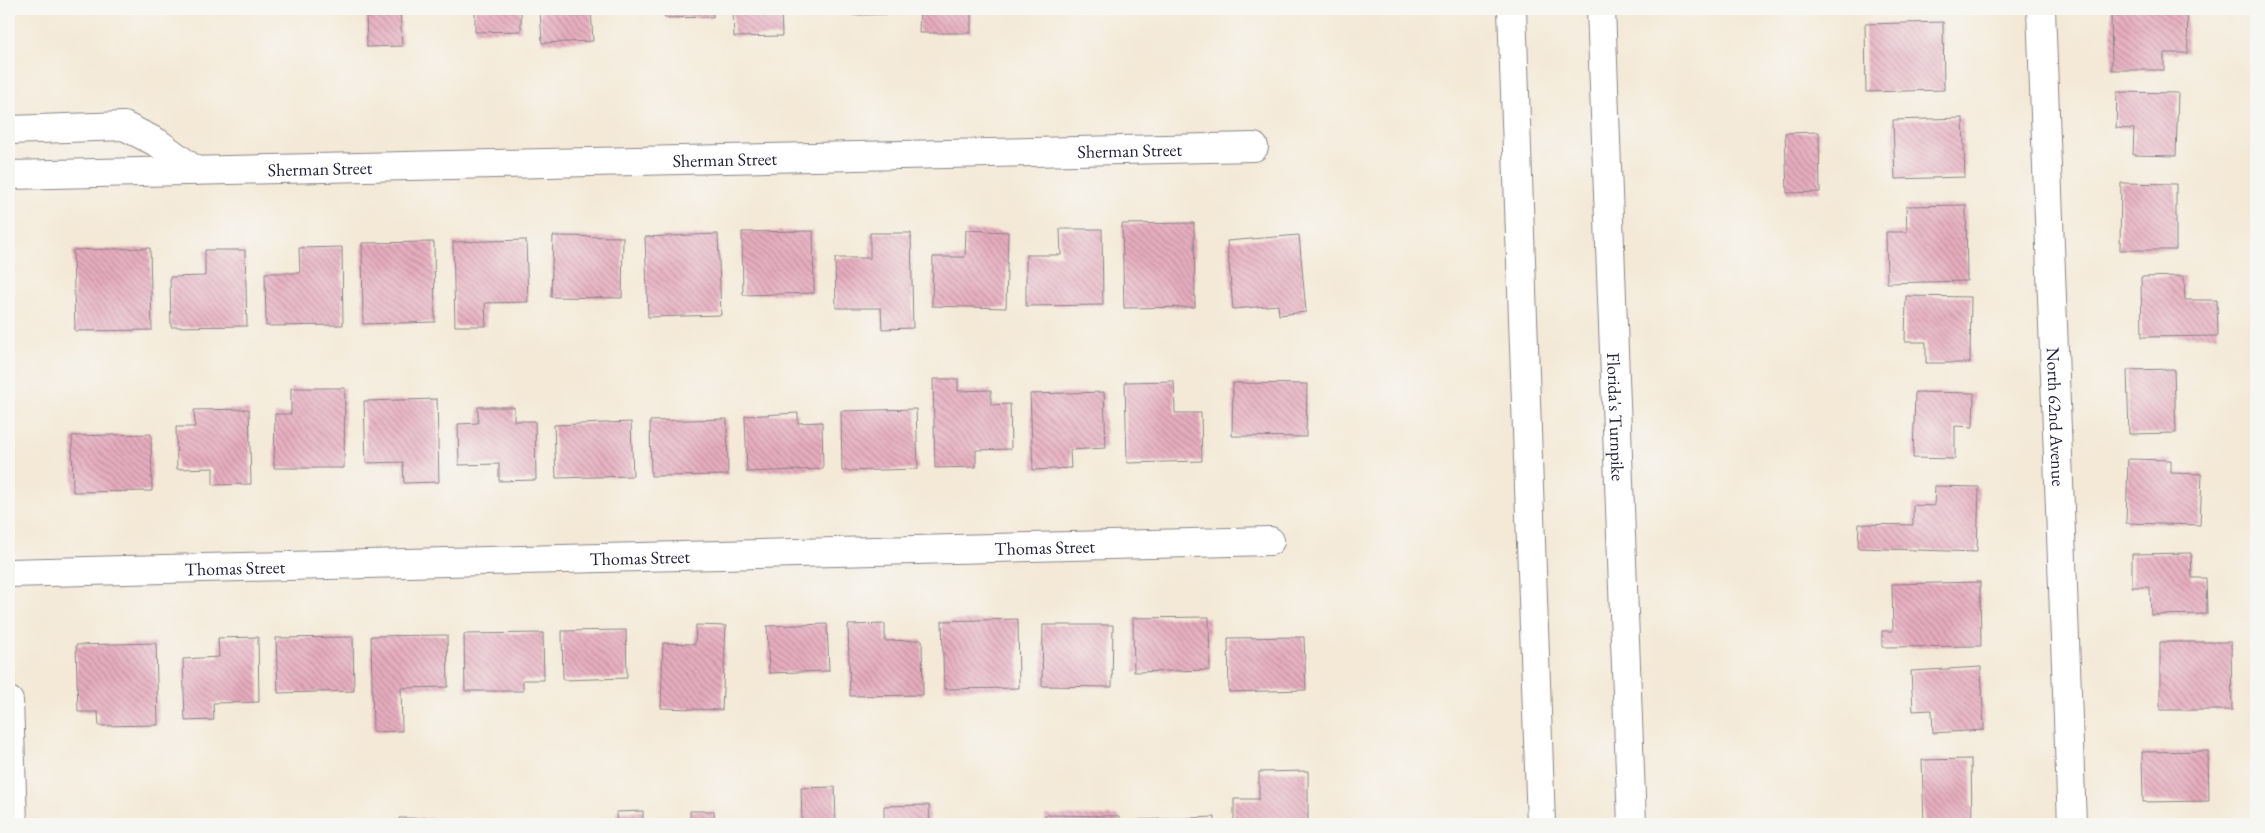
<svg xmlns="http://www.w3.org/2000/svg" width="2265" height="833" font-family="'EB Garamond',serif">
<defs>
<pattern id="building-back-hatch" width="6" height="6" patternUnits="userSpaceOnUse" patternTransform="scale(1.25)"><rect width="6" height="6" fill="#e7adbf"/><path d="M-1 5l2 2M0 0l6 6M5-1l2 2" fill="none" stroke="#bb8c9c"/></pattern>
</defs>
<rect width="100%" height="100%" fill="#f6f6f2"/>
<filter id="ink" filterUnits="userSpaceOnUse"><feTurbulence type="fractalNoise" baseFrequency=".02" numOctaves="2"/><feDisplacementMap in="SourceGraphic" scale="10" xChannelSelector="R" yChannelSelector="G"/><feConvolveMatrix kernelMatrix="1 2 1 2 8 2 1 2 1" color-interpolation-filters="sRGB"/></filter>
<filter id="wash" filterUnits="userSpaceOnUse"><feTurbulence type="fractalNoise" baseFrequency=".0096" numOctaves="4" result="noise"/><feDisplacementMap in="SourceGraphic" scale="20" xChannelSelector="R" yChannelSelector="G"/><feGaussianBlur stdDeviation="1.12" result="paint"/><feColorMatrix in="noise" values="0 0 0 0 0 0 0 0 0 0 0 0 0 0 0 0 0 1.4 0 .05"/><feComposite in="paint" operator="in"/></filter>
<g filter="url(#wash)">
<rect width="100%" height="100%" fill="#f4e9d7"/>
<g id="blocks">
<!-- building -->
<g fill="url(#building-back-hatch)">
<polygon points="366,9 400,9 402,46 367,47"/>
<polygon points="475,9 521,9 521,31 475,32"/>
<polygon points="540,9 591,9 593,41 542,43"/>
<polygon points="664,9 713,9 713,17 665,18"/>
<polygon points="733,9 781,9 782,36 734,37"/>
<polygon points="852,9 902,9 902,14 852,15"/>
<polygon points="920,9 971,9 971,33 919,33"/>
<polygon points="2111,9 2187,9 2188,53 2164,53 2164,70 2112,70"/>
<polygon points="1943,22 1944,90 1866,92 1865,24"/>
<polygon points="2117,92 2178,93 2176,156 2133,155 2134,129 2116,128"/>
<polygon points="1963,118 1965,177 1895,179 1893,120"/>
<polygon points="1819,132 1820,192 1787,193 1785,133"/>
<polygon points="2121,183 2176,184 2176,250 2120,250"/>
<polygon points="1966,205 1967,281 1887,283 1886,232 1907,232 1906,206"/>
<polygon points="1194,223 1195,307 1124,308 1122,224"/>
<polygon points="1060,229 1102,229 1103,305 1026,306 1026,255 1061,255"/>
<polygon points="966,230 1008,232 1006,308 932,306 933,257 965,257"/>
<polygon points="813,231 814,293 743,295 742,232"/>
<polygon points="870,233 911,233 913,328 882,329 881,308 836,308 835,258 870,258"/>
<polygon points="718,234 721,315 648,317 645,237"/>
<polygon points="1299,235 1306,312 1279,315 1278,305 1233,309 1227,241"/>
<polygon points="553,236 623,237 622,298 551,297"/>
<polygon points="526,240 528,302 485,303 486,326 455,326 453,242"/>
<polygon points="434,242 435,322 363,324 362,243"/>
<polygon points="342,247 343,325 266,326 265,273 300,273 299,248"/>
<polygon points="150,248 152,330 75,331 73,250"/>
<polygon points="205,250 245,250 247,326 171,327 170,277 205,276"/>
<polygon points="2184,276 2185,300 2217,300 2218,336 2142,337 2141,277"/>
<polygon points="1906,296 1971,297 1970,363 1926,363 1926,342 1905,342"/>
<polygon points="2174,369 2176,433 2129,434 2127,370"/>
<polygon points="933,379 958,379 958,391 991,390 991,405 1010,404 1011,449 976,450 976,467 935,468"/>
<polygon points="1174,381 1175,413 1201,413 1202,461 1127,463 1125,382"/>
<polygon points="1233,383 1307,384 1306,437 1232,436"/>
<polygon points="291,388 345,388 344,468 274,468 275,414 291,414"/>
<polygon points="1104,392 1106,448 1070,450 1071,468 1033,470 1030,394"/>
<polygon points="1915,392 1974,393 1973,427 1955,426 1955,459 1913,458"/>
<polygon points="437,399 439,482 404,483 403,462 366,463 364,401"/>
<polygon points="478,407 514,407 514,421 535,421 536,480 499,481 499,464 459,465 458,424 478,423"/>
<polygon points="249,409 251,484 213,485 213,468 177,469 176,427 195,427 194,410"/>
<polygon points="916,409 918,469 842,471 841,411"/>
<polygon points="798,413 798,423 822,422 823,469 747,472 745,416"/>
<polygon points="727,419 728,475 651,476 650,421"/>
<polygon points="631,422 633,476 556,478 554,425"/>
<polygon points="151,434 152,491 73,492 72,436"/>
<polygon points="2128,459 2171,460 2171,473 2202,474 2200,525 2126,523"/>
<polygon points="1935,486 1979,487 1977,552 1858,548 1859,524 1913,525 1913,505 1934,506"/>
<polygon points="2191,553 2192,578 2206,578 2207,614 2151,615 2150,587 2132,587 2132,554"/>
<polygon points="1980,582 1981,646 1882,647 1882,631 1893,631 1892,584"/>
<polygon points="1209,617 1210,670 1134,672 1133,618"/>
<polygon points="1018,619 1019,688 944,689 942,621"/>
<polygon points="827,624 829,671 769,673 767,626"/>
<polygon points="885,624 885,641 922,640 923,695 850,696 848,625"/>
<polygon points="696,625 726,626 722,710 661,708 663,643 695,644"/>
<polygon points="1043,625 1113,625 1112,687 1042,686"/>
<polygon points="626,630 627,678 563,680 562,631"/>
<polygon points="543,633 544,680 523,680 523,691 465,691 464,634"/>
<polygon points="447,635 448,687 401,688 402,731 373,732 371,636"/>
<polygon points="258,637 259,702 213,703 214,720 185,721 183,659 219,657 218,638"/>
<polygon points="353,637 354,691 278,693 276,638"/>
<polygon points="1304,637 1306,690 1229,692 1228,638"/>
<polygon points="2160,642 2231,642 2232,710 2160,710"/>
<polygon points="156,643 158,725 99,726 98,712 78,712 76,645"/>
<polygon points="1981,667 1984,730 1933,733 1932,710 1913,711 1911,671"/>
<polygon points="2208,751 2209,801 2143,802 2142,752"/>
<polygon points="1971,759 1972,824 1924,824 1922,760"/>
<polygon points="1308,771 1308,824 1234,824 1234,799 1259,799 1259,772"/>
<polygon points="835,787 836,824 802,824 801,788"/>
<polygon points="929,805 930,824 884,824 884,806"/>
<polygon points="643,811 643,824 617,824 616,812"/>
<polygon points="690,811 714,811 715,824 690,824"/>
<polygon points="1045,815 1119,816 1119,824 1045,824"/>
<polygon points="1215,817 1215,824 1139,824 1139,820"/>
<polygon points="399,818 453,819 452,824 399,824"/>
</g>
</g>
</g>
<g filter="url(#ink)">
<use href="#blocks" fill-opacity="0" stroke="#8b8689" stroke-width="1"/>
<g fill="none" stroke-linecap="round" stroke-linejoin="round">
<!-- minor casing -->
<g stroke="#8b8689" stroke-width="30">
<g id="minor">
<path id="s1" d="M2041 9 2072 824"/>
<polyline points="9,130 124,126 158,143 196,171"/>
<path id="s2" d="M9 175 1254 147"/>
<path id="s3" d="M9 573 1270 541"/>
<polyline points="9,701 13,824"/>
</g>
</g>
<!-- highway casing -->
<g stroke="#8b8689" stroke-width="30">
<g id="highway">
<polyline points="1512,9 1541,824"/>
<path id="s4" d="M1601 9 1632 824"/>
</g>
</g>
<!-- minor -->
<use href="#minor" stroke="#fff" stroke-width="28"/>
<!-- highway -->
<use href="#highway" stroke="#fff" stroke-width="28"/>
</g>
</g>
<g text-anchor="middle" dominant-baseline="central" stroke-width="5" stroke-linejoin="round" paint-order="stroke">
<!-- street labels -->
<g font-size="18" fill="#22223b" stroke="#f6f6f2">
<text stroke="none"><textPath href="#s2" startOffset="1121">Sherman Street</textPath></text>
<text stroke="none"><textPath href="#s2" startOffset="716">Sherman Street</textPath></text>
<text stroke="none"><textPath href="#s2" startOffset="311">Sherman Street</textPath></text>
<text stroke="none"><textPath href="#s4" startOffset="408">Florida's Turnpike</textPath></text>
<text stroke="none"><textPath href="#s1" startOffset="408">North 62nd Avenue</textPath></text>
<text stroke="none"><textPath href="#s3" startOffset="1036">Thomas Street</textPath></text>
<text stroke="none"><textPath href="#s3" startOffset="631">Thomas Street</textPath></text>
<text stroke="none"><textPath href="#s3" startOffset="226">Thomas Street</textPath></text>
</g>
</g>
<!-- margin -->
<rect width="2265" height="833" fill="none" stroke="#f6f6f2" stroke-width="30"/>
</svg>
